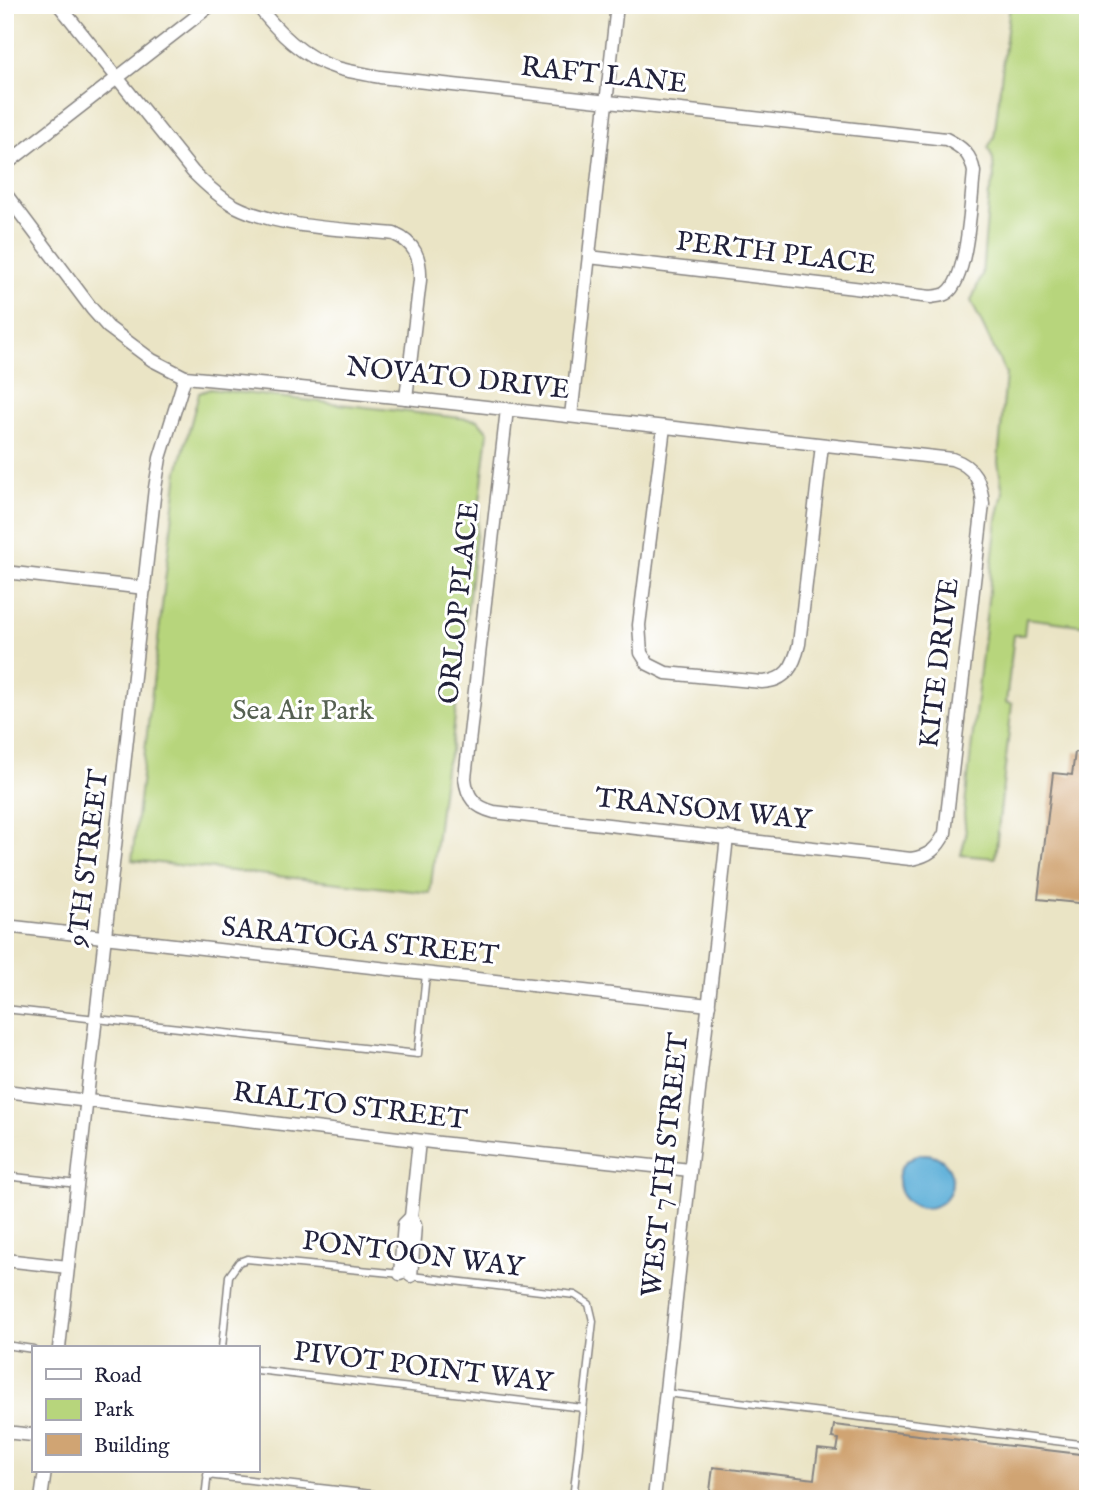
<svg xmlns="http://www.w3.org/2000/svg" width="1093" height="1504" font-family="'IM FELL English',serif">
<rect width="100%" height="100%" fill="#fff"/>
<filter id="ink" filterUnits="userSpaceOnUse"><feTurbulence type="fractalNoise" baseFrequency=".0143" numOctaves="2"/><feDisplacementMap in="SourceGraphic" scale="14" xChannelSelector="R" yChannelSelector="G"/><feConvolveMatrix kernelMatrix="1 2 1 2 8 2 1 2 1" color-interpolation-filters="sRGB"/></filter>
<filter id="wash" filterUnits="userSpaceOnUse"><feTurbulence type="fractalNoise" baseFrequency=".00686" numOctaves="4" result="noise"/><feDisplacementMap in="SourceGraphic" scale="28" xChannelSelector="R" yChannelSelector="G"/><feGaussianBlur stdDeviation="1.57" result="paint"/><feColorMatrix in="noise" values="0 0 0 0 0 0 0 0 0 0 0 0 0 0 0 0 0 1.4 0 .05"/><feComposite in="paint" operator="in"/></filter>
<g filter="url(#wash)">
<rect width="100%" height="100%" fill="#eae4c5"/>
<!-- green -->
<g fill="#b7d57c" stroke="#6c7c5c" stroke-width="2">
<polygon points="1010,5 1088,5 1088,626 1026,618 1024,635 1014,635 1006,703 1012,704 995,858 961,855 966,835 964,814 997,519 1003,493 998,462 1006,374 971,301 982,275 989,194 994,179 993,159 988,147 994,138"/>
<polygon points="210,389 478,420 488,432 451,751 445,768 430,893 132,860 178,471 199,393"/>
</g>
<!-- water -->
<circle fill="#5eb0d9" stroke="#40698a" stroke-width="2" cx="925" cy="1181" r="27"/>
<g id="blocks">
<!-- building -->
<g fill="#d0a473">
<polygon points="1075,752 1088,753 1088,904 1038,899 1053,773 1072,775"/>
<polygon points="834,1425 1088,1455 1088,1499 709,1499 713,1467 814,1479 818,1449 837,1451 839,1439 832,1438"/>
</g>
</g>
</g>
<g filter="url(#ink)">
<use href="#blocks" fill-opacity="0" stroke="#868380" stroke-width="2"/>
<g fill="none" stroke-linecap="round" stroke-linejoin="round">
<!-- service casing -->
<g stroke="#868380" stroke-width="9">
<g id="service">
<polyline points="5,1009 418,1054 426,974"/>
<polyline points="5,1176 78,1184"/>
<polyline points="411,1276 575,1295 589,1304 593,1321 573,1499"/>
<polyline points="5,1345 33,1349"/>
<polyline points="222,1348 229,1276 239,1262 247,1259 401,1274"/>
<polyline points="257,1370 583,1408"/>
<polyline points="666,1393 1088,1445"/>
<polyline points="207,1475 415,1499"/>
<polyline points="205,1499 208,1471"/>
</g>
</g>
<!-- minor casing -->
<g stroke="#868380" stroke-width="15">
<g id="minor">
<path d="M59 5 193 172C206 185 219 197 235 206 278 228 345 229 394 234 415 243 421 258 420 280L406 398"/>
<path d="M257 5C278 32 303 58 337 68 351 72 366 74 380 77L946 139C962 147 971 154 974 172 971 198 968 279 947 293 943 296 937 296 931 297L589 257"/>
<polyline points="5,165 211,5"/>
<path d="M5 193 92 309 108 327 152 360 185 377 406 398 952 459C975 467 981 481 983 504L945 833C937 849 929 856 911 859L494 812C475 807 467 798 465 778L507 409"/>
<polyline points="571,416 617,5"/>
<path d="M664 427 639 625 641 653 648 664 666 673 762 682C786 681 794 666 799 644L822 445"/>
<polyline points="5,572 145,588"/>
<polyline points="5,926 709,1005"/>
<polyline points="5,1091 440,1143 690,1170"/>
<polyline points="5,1260 68,1267"/>
<polyline points="400,1274 404,1224 411,1217"/>
<polyline points="411,1276 415,1225 411,1217 419,1141"/>
<polyline points="59,1348 155,488 160,458 185,377"/>
<polyline points="5,1432 33,1435"/>
<polyline points="41,1499 45,1471"/>
<polyline points="654,1499 727,837"/>
</g>
</g>
<!-- service -->
<use href="#service" stroke="#fff" stroke-width="6"/>
<!-- minor -->
<use href="#minor" stroke="#fff" stroke-width="12"/>
</g>
</g>
<g text-anchor="middle" dominant-baseline="central" stroke-width="6" stroke-linejoin="round" paint-order="stroke">
<!-- street labels -->
<g font-size="28" fill="#22223b" stroke="#fff">
<text transform="translate(604 76) rotate(6)">RAFT LANE</text>
<text transform="translate(776 254) rotate(7)">PERTH PLACE</text>
<text transform="translate(458 379) rotate(6)">NOVATO DRIVE</text>
<text transform="translate(460 603) rotate(-84)">ORLOP PLACE</text>
<text transform="translate(940 663) rotate(-83)">KITE DRIVE</text>
<text transform="translate(703 810) rotate(6)">TRANSOM WAY</text>
<text transform="translate(89 858) rotate(-83)">9TH STREET</text>
<text transform="translate(360 942) rotate(6)">SARATOGA STREET</text>
<text transform="translate(350 1107) rotate(7)">RIALTO STREET</text>
<text transform="translate(666 1165) rotate(-84)">WEST 7TH STREET</text>
<text transform="translate(413 1255) rotate(7)">PONTOON WAY</text>
<text transform="translate(423 1368) rotate(7)">PIVOT POINT WAY</text>
</g>
<!-- park labels -->
<g font-size="28" fill="#566152" stroke="#fff">
<text x="303" y="711">Sea Air Park</text>
</g>
</g>
<!-- margin -->
<rect width="1093" height="1504" fill="none" stroke="#fff" stroke-width="28"/>
<!-- legend -->
<rect x="32" y="1346" width="228" height="126" fill="#ffffff" stroke="#a7a7b1" stroke-width="2"/>
<rect x="46" y="1369" width="35" height="10" fill="#ffffff" stroke="#a7a7b1" stroke-width="2"/>
<text x="94" y="1382" font-size="21" fill="#22223b">Road</text>
<rect x="46" y="1399" width="35" height="21" fill="#b7d57c" stroke="#a7a7b1" stroke-width="2"/>
<text x="94" y="1416" font-size="21" fill="#22223b">Park</text>
<rect x="46" y="1434" width="35" height="21" fill="#d0a473" stroke="#a7a7b1" stroke-width="2"/>
<text x="94" y="1452" font-size="21" fill="#22223b">Building</text>
</svg>
